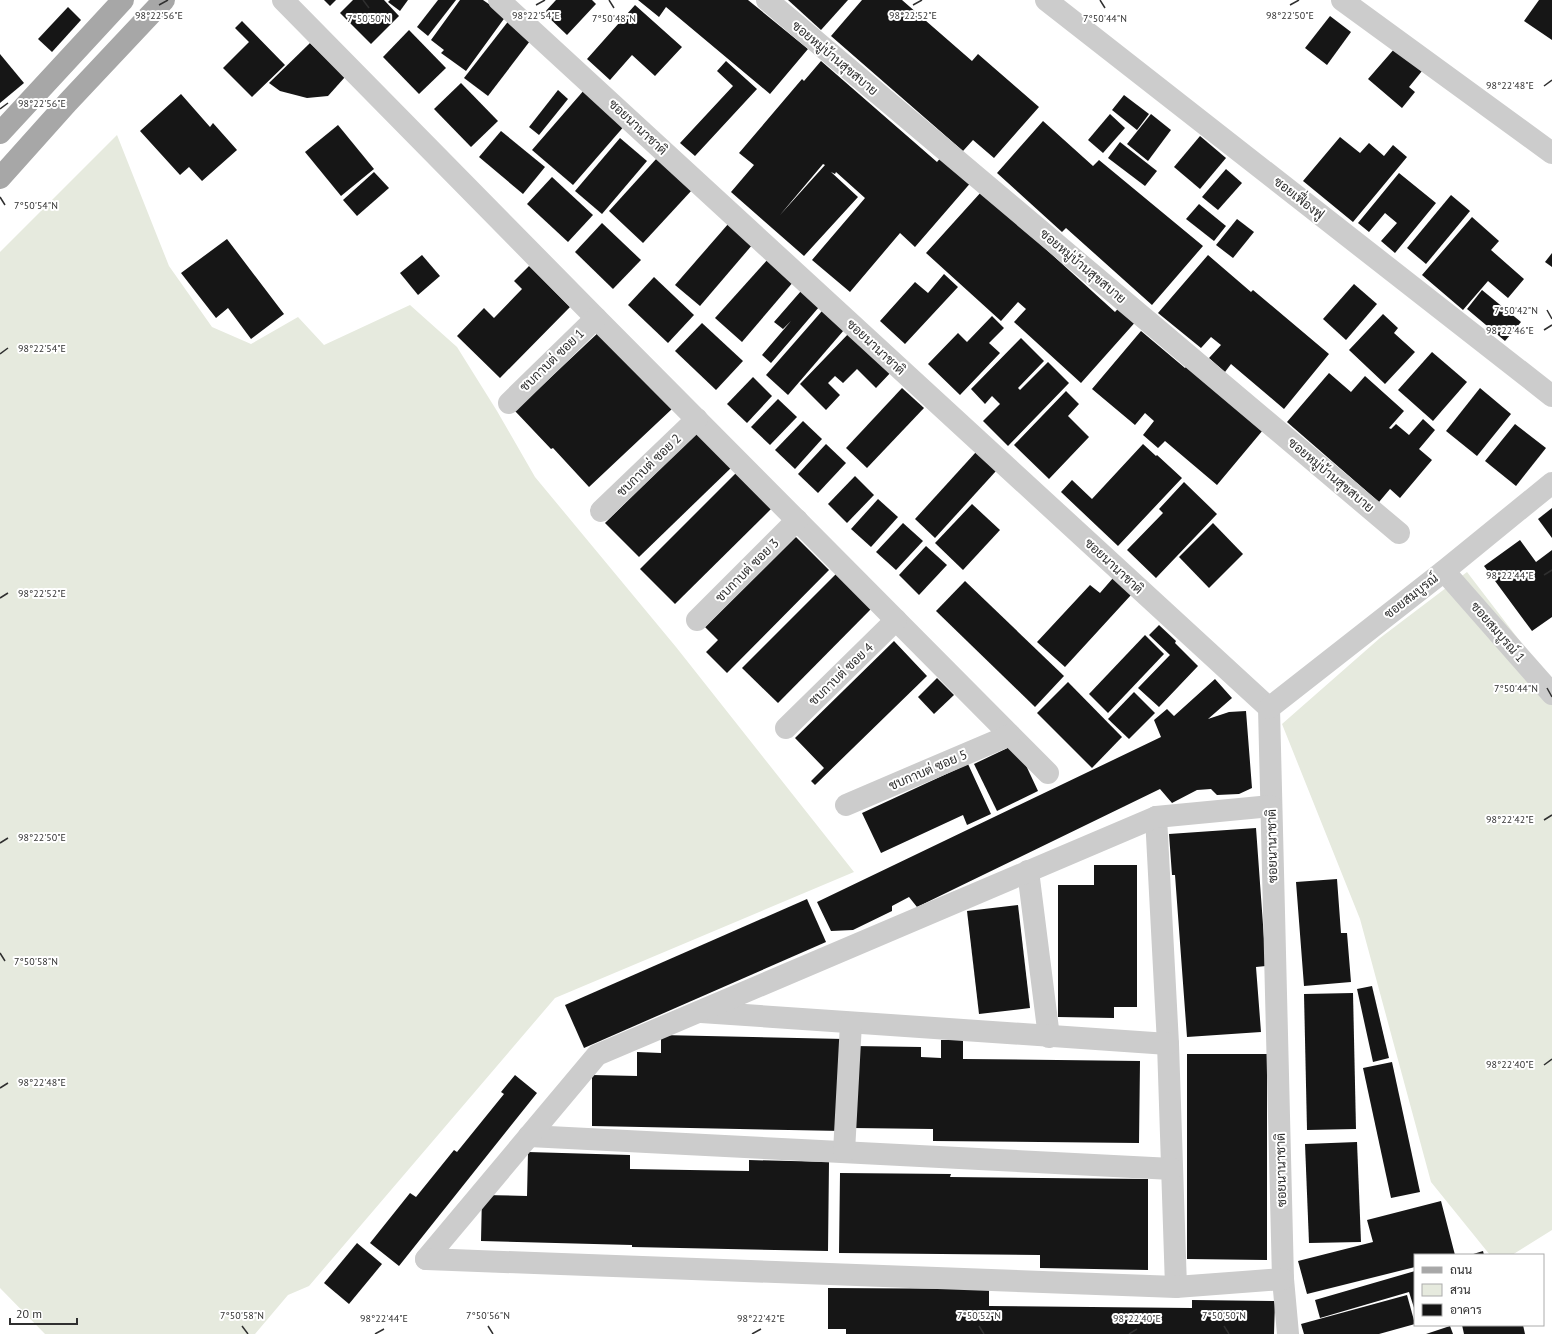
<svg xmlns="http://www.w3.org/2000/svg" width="1552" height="1334" font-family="'PT Sans',Sarabun,sans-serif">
<rect width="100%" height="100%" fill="#fff"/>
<!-- green -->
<g fill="#e6eade">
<polygon points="117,135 169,266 212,327 251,344 298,317 324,345 410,305 457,347 497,411 535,477 676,647 854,872 555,998 309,1286 288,1295 255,1334 45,1334 0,1288 0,252"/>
<polygon points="1467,572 1552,683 1552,1230 1512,1255 1490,1255 1431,1182 1360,919 1282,724 1380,638"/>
</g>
<!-- building -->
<g fill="#161616" fill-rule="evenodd">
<polygon points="324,0 336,0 330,6"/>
<polygon points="353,0 384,0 399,16 371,44 340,13"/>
<polygon points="390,0 408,0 400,11 388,2"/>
<polygon points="438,0 456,0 428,36 417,27"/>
<polygon points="460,0 483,0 506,16 466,71 441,53 444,50 431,40"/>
<polygon points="556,0 592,0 596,4 567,35 544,13"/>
<polygon points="638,0 748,0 808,49 770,94 666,7 659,17"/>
<polygon points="788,0 848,0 821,30"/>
<polygon points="862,0 902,0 972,61 978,54 1039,107 994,158 973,140 963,151 831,36"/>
<polygon points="1539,0 1552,0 1552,40 1524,21"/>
<polygon points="635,5 682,47 655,76 632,55 610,80 587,59"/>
<polygon points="68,7 81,20 52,52 38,39"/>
<polygon points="1330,16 1351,32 1327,65 1305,48"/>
<polygon points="510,19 533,37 488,96 464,78"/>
<polygon points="242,21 285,65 252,97 223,68 249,42 235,28"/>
<polygon points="409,30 446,68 419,94 383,57"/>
<polygon points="310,43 345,77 328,96 307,98 280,91 269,83"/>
<polygon points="1395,48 1422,71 1409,87 1415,92 1402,108 1368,79"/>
<polygon points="0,54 24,83 0,103"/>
<polygon points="726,61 757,89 695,156 680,143 733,86 717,71"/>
<path d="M821 61 937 162 943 155 973 180 915 247 900 233 850 292 812 260 865 198 836 172 835 174 831 172 858 197 804 256 731 192 754 165 739 153 802 79 804 81ZM823 164 825 165 780 215Z"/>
<polygon points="461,83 498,121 471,147 434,109"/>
<polygon points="585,89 626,124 573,185 532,150"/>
<polygon points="558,90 568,99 539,135 529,127"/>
<polygon points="181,94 210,127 213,123 237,150 202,181 189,167 180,175 140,131"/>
<polygon points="1124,95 1149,114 1137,130 1112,110"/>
<polygon points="1110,114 1125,128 1103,153 1088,140"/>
<polygon points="1151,114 1171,130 1148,161 1127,144"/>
<polygon points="1043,121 1093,166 1099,160 1203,246 1152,305 1066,228 1062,232 997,173"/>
<polygon points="338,125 374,169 341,196 305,152"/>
<polygon points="501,131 545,167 523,194 479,157"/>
<polygon points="1200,136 1226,158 1200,189 1174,167"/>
<polygon points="1340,137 1360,153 1369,143 1384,156 1393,145 1407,157 1353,222 1303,181"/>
<polygon points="620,138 647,161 602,214 575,191"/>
<polygon points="1120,142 1157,171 1145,186 1108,158"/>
<polygon points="657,158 692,190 643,243 609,211"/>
<polygon points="1226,169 1242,183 1218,210 1202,197"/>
<polygon points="374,172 389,188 357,216 343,200"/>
<polygon points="1399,173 1436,203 1395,253 1381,241 1397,223 1385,213 1369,232 1358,223"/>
<polygon points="552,177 593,215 568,242 527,204"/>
<polygon points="982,191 1115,312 1122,304 1138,319 1081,383 1014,322 1026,309 1018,302 1001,321 926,253"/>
<polygon points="1451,195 1470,211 1426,264 1407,248"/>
<polygon points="1199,204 1226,226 1214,241 1186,219"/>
<polygon points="1472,217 1499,241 1491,250 1524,279 1508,298 1488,281 1463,310 1422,275"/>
<polygon points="1237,219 1254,232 1233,258 1216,245"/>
<polygon points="602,223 641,260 613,289 575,252"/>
<polygon points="729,223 753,244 700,306 675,285"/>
<polygon points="227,239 284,314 251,339 228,308 216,318 181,273"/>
<polygon points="1552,253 1552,267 1545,262"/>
<polygon points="422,255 440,276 418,295 400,273"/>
<polygon points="1208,255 1251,292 1253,290 1329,354 1284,409 1231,364 1225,372 1209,358 1221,345 1211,337 1201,348 1158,313"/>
<polygon points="769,258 794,281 742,342 715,318"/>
<polygon points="529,266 570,307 500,378 457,336 484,308 494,318 522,289 514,281"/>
<polygon points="944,274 958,287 905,344 880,321 915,282 928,293"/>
<polygon points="654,277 694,315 668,343 628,305"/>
<polygon points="1354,284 1377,304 1346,340 1323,319"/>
<polygon points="1482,290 1521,322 1505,341 1467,309"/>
<polygon points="801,291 819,307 771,363 762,355 791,321 783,329 774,322"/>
<polygon points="822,311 844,330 788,395 766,375"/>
<polygon points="1383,314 1398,328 1394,333 1415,352 1385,384 1349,350"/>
<polygon points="992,316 1004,328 989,343 1000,353 960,395 928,364 958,333 967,342"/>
<polygon points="702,323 743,361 716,390 675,351"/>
<polygon points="600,331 673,408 589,487 553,448 551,449 515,411"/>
<polygon points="851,331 893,370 876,388 857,369 843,383 835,376 828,383 840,395 826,410 800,384"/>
<polygon points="1141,331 1185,368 1187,366 1263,430 1217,485 1165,441 1158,448 1143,435 1154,421 1145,413 1135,425 1092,389"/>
<polygon points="1021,338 1044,361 1018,388 1020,390 1048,362 1069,383 1008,446 983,421 1000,404 992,396 985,404 971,389"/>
<polygon points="1432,352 1467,382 1433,421 1398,390"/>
<polygon points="1329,373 1351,392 1365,376 1404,411 1389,428 1391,429 1396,424 1409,435 1423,419 1435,430 1419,449 1432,460 1400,498 1390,489 1379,502 1287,422"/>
<polygon points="753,377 772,396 747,423 727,404"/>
<polygon points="902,388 924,408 867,468 846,448"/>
<polygon points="1480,388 1511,414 1477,456 1446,431"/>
<polygon points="1066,391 1079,404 1068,416 1089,437 1049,479 1014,445"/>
<polygon points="778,399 797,417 770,445 751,427"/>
<polygon points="803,421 822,439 795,469 775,450"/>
<polygon points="1515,424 1546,448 1516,486 1485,461"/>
<polygon points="699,431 733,466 639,557 605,523"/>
<polygon points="826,444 846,463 818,493 798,474"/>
<polygon points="1143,444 1156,456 1157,455 1182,478 1118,546 1061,492 1072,480 1092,499"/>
<polygon points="976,452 996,471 935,538 915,519"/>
<polygon points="737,472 772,508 675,604 640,569"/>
<polygon points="855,476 874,495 847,523 828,504"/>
<polygon points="1184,482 1217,514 1156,578 1127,550 1163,513 1159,509"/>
<polygon points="878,499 898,517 871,547 851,529"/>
<polygon points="972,504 1000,530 963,570 935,543"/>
<polygon points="1552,508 1552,538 1538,519"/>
<polygon points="903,523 923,541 896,570 876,552"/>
<polygon points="1213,523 1243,554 1209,588 1179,557"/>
<polygon points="796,537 829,570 727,673 706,652 718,640 705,627"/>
<polygon points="1520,540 1536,562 1552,550 1552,617 1532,631 1484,566"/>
<polygon points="926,546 947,565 919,595 899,575"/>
<polygon points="836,574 871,609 778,703 742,668"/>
<polygon points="1113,578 1131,595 1065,667 1037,642 1090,585 1100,593"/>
<polygon points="965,581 1064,676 1035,707 936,611"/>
<polygon points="1159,625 1176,641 1175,643 1198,666 1159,707 1138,688 1170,655 1149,635"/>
<polygon points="1145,635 1164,654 1108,713 1089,694"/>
<polygon points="894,641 927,676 815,785 811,781 824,768 795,738"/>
<polygon points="937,678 954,695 934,714 918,697"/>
<polygon points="1215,679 1232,698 1208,719 1229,712 1246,711 1252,788 1239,794 1217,795 1211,789 1197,790 1172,803 1160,789 917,907 909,897 892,906 892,911 853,930 831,931 817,902 1161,737 1154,720 1167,709 1174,716"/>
<polygon points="1068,682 1122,737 1092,768 1037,713"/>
<polygon points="1134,692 1155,713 1129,739 1108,719"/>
<polygon points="1016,744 1038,791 997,811 974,764"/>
<polygon points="968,764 991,814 967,825 963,815 881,853 862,813"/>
<polygon points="1256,828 1266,966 1256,967 1261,1032 1187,1037 1175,875 1172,875 1169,834"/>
<polygon points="1094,865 1137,865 1137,1007 1114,1007 1114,1018 1058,1017 1058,885 1094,885"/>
<polygon points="1337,879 1341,933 1347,933 1351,982 1304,986 1296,882"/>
<polygon points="807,899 826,942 584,1048 565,1005"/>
<polygon points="1018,905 1030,1008 979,1014 967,911"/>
<polygon points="1372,986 1389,1058 1373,1062 1357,989"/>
<polygon points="1353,993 1356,1129 1307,1130 1304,994"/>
<polygon points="661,1035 844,1039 843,1131 592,1126 592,1075 637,1076 637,1052 661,1053"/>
<polygon points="941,1040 963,1040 963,1059 1140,1061 1139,1143 933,1141 933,1129 853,1128 854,1046 921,1047 921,1057 941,1058"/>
<polygon points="1187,1054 1267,1054 1267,1260 1187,1259"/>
<polygon points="1392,1062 1420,1192 1391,1198 1363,1068"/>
<polygon points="515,1075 537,1093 399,1266 370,1243 410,1193 416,1197 454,1150 457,1152 504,1094 501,1092"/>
<polygon points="1357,1142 1361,1242 1309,1243 1305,1144"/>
<polygon points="528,1152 630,1155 630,1169 749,1171 749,1160 829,1162 828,1251 632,1247 632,1245 481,1241 482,1195 527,1196"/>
<polygon points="840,1173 951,1174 950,1177 1148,1179 1148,1270 1040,1268 1040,1255 839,1253"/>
<polygon points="1441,1201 1455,1255 1415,1255 1415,1267 1307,1294 1298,1261 1373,1242 1367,1220"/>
<polygon points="357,1243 382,1264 349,1304 324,1283"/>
<polygon points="1483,1251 1484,1255 1470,1255"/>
<polygon points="1415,1271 1415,1311 1409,1292 1320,1318 1315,1300"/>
<polygon points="828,1288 989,1289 989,1306 1192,1308 1192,1300 1275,1301 1274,1334 846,1334 846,1329 828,1329"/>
<polygon points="1407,1295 1415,1324 1379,1334 1304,1334 1301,1324"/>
<polygon points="1462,1325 1523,1325 1525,1334 1464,1334"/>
<polygon points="1450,1326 1453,1334 1426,1334"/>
</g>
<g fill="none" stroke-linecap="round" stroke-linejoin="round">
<!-- minor -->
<g stroke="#ccc" stroke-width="22">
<polyline points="283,0 596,318 1048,773"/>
<polyline points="499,0 1269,708 1283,1279 1288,1334"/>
<polyline points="767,0 1399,533"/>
<polyline points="1046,0 1552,396"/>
<polyline points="1342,0 1552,153"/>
<polyline points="509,403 596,318"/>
<polyline points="601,511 697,419"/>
<polyline points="1444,571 1552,694"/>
<polyline points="697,620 797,520"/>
<polyline points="1269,708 1444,571 1552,483"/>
<polyline points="786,728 896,620"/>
<polyline points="846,805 1010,735"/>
<polyline points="1156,817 1168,1044 1176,1287"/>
<polyline points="1028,871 1049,1037"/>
<polyline points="701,1012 1168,1044"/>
<polyline points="529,1136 1172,1169"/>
<polyline points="844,1152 851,1023"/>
<polyline points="426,1259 597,1055 1156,817 1271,806"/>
<polyline points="426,1259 1176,1287 1283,1279"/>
</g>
<!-- major -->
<g stroke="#a7a7a7" stroke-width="22">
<polyline points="0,133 123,0"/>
<polyline points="0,178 68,102 164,0"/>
</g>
</g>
<!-- ticks -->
<path fill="none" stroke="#2f2f2f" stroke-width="1.5" d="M363 0 369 8M609 0 614 8M1100 0 1105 8M159 5 168 0M536 5 545 0M913 5 922 0M1290 5 1299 0M1544 86 1552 80M0 109 8 103M0 197 5 205M1547 310 1552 319M1544 330 1552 325M0 354 8 348M1544 575 1552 570M0 598 8 593M1547 688 1552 697M1544 820 1552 815M0 843 8 838M0 953 5 961M1544 1065 1552 1059M0 1088 8 1083M242 1326 248 1334M488 1326 493 1334M979 1326 984 1334M1224 1326 1229 1334M375 1334 384 1329M752 1334 761 1329M1129 1334 1137 1329"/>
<g text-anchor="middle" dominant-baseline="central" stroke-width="4" stroke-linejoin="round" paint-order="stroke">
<!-- street labels -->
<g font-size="13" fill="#2f2f2f" stroke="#fff">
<text transform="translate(835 58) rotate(40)">ซอยหมู่บ้านสุขสบาย</text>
<text transform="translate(638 127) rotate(43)">ซอยนานาชาติ</text>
<text transform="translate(1299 198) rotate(38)">ซอยเฟื่องฟู</text>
<text transform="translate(1083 266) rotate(40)">ซอยหมู่บ้านสุขสบาย</text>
<text transform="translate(876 347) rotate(43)">ซอยนานาชาติ</text>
<text transform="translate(552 360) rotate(-44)">ชบกาบต่ ซอย 1</text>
<text transform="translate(649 465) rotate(-44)">ชบกาบต่ ซอย 2</text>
<text transform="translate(1331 475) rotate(40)">ซอยหมู่บ้านสุขสบาย</text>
<text transform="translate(1114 566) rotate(43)">ซอยนานาชาติ</text>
<text transform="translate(747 570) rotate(-45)">ชบกาบต่ ซอย 3</text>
<text transform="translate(1411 596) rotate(-38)">ซอยสมบูรณ์</text>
<text transform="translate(1498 632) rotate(49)">ซอยสมบูรณ์ 1</text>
<text transform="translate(841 674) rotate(-44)">ชบกาบต่ ซอย 4</text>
<text transform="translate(928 770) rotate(-23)">ชบกาบต่ ซอย 5</text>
<text transform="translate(1272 846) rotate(-91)">ซอยนานาชาติ</text>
<text transform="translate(1281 1170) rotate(-91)">ซอยนานาชาติ</text>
</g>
</g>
<g font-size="10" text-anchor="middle" fill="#2f2f2f" stroke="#fff" stroke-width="4" stroke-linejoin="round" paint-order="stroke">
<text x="159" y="19">98°22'56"E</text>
<text x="536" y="19">98°22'54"E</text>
<text x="913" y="19">98°22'52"E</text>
<text x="1290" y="19">98°22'50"E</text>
<text x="369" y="22">7°50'50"N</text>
<text x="614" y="22">7°50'48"N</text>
<text x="1105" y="22">7°50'44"N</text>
<text x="1510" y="89">98°22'48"E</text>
<text x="42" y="107">98°22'56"E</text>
<text x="36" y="209">7°50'54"N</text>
<text x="1516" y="314">7°50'42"N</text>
<text x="1510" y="334">98°22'46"E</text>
<text x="42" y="352">98°22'54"E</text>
<text x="1510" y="579">98°22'44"E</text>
<text x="42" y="597">98°22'52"E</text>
<text x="1516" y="692">7°50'44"N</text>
<text x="1510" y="823">98°22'42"E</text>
<text x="42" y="841">98°22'50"E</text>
<text x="36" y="965">7°50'58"N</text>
<text x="1510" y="1068">98°22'40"E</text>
<text x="42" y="1086">98°22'48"E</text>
<text x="242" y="1319">7°50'58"N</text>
<text x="488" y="1319">7°50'56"N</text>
<text x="979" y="1319">7°50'52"N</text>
<text x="1224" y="1319">7°50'50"N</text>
<text x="384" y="1322">98°22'44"E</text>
<text x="761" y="1322">98°22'42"E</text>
<text x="1137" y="1322">98°22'40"E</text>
</g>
<!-- legend -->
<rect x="1414" y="1254" width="130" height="72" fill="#ffffff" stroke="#acacac"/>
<rect x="1422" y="1267" width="20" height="6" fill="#a7a7a7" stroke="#acacac"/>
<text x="1450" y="1274" font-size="12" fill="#2f2f2f">ถนน</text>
<rect x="1422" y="1284" width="20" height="12" fill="#e6eade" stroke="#acacac"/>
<text x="1450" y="1294" font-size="12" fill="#2f2f2f">สวน</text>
<rect x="1422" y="1304" width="20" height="12" fill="#161616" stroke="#acacac"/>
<text x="1450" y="1314" font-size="12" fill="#2f2f2f">อาคาร</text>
<!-- scale -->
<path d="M10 1318v6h67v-6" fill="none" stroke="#2f2f2f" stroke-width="2"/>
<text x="16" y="1318" font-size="12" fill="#2f2f2f" stroke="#ffffff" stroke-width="3" paint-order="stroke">20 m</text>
</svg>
